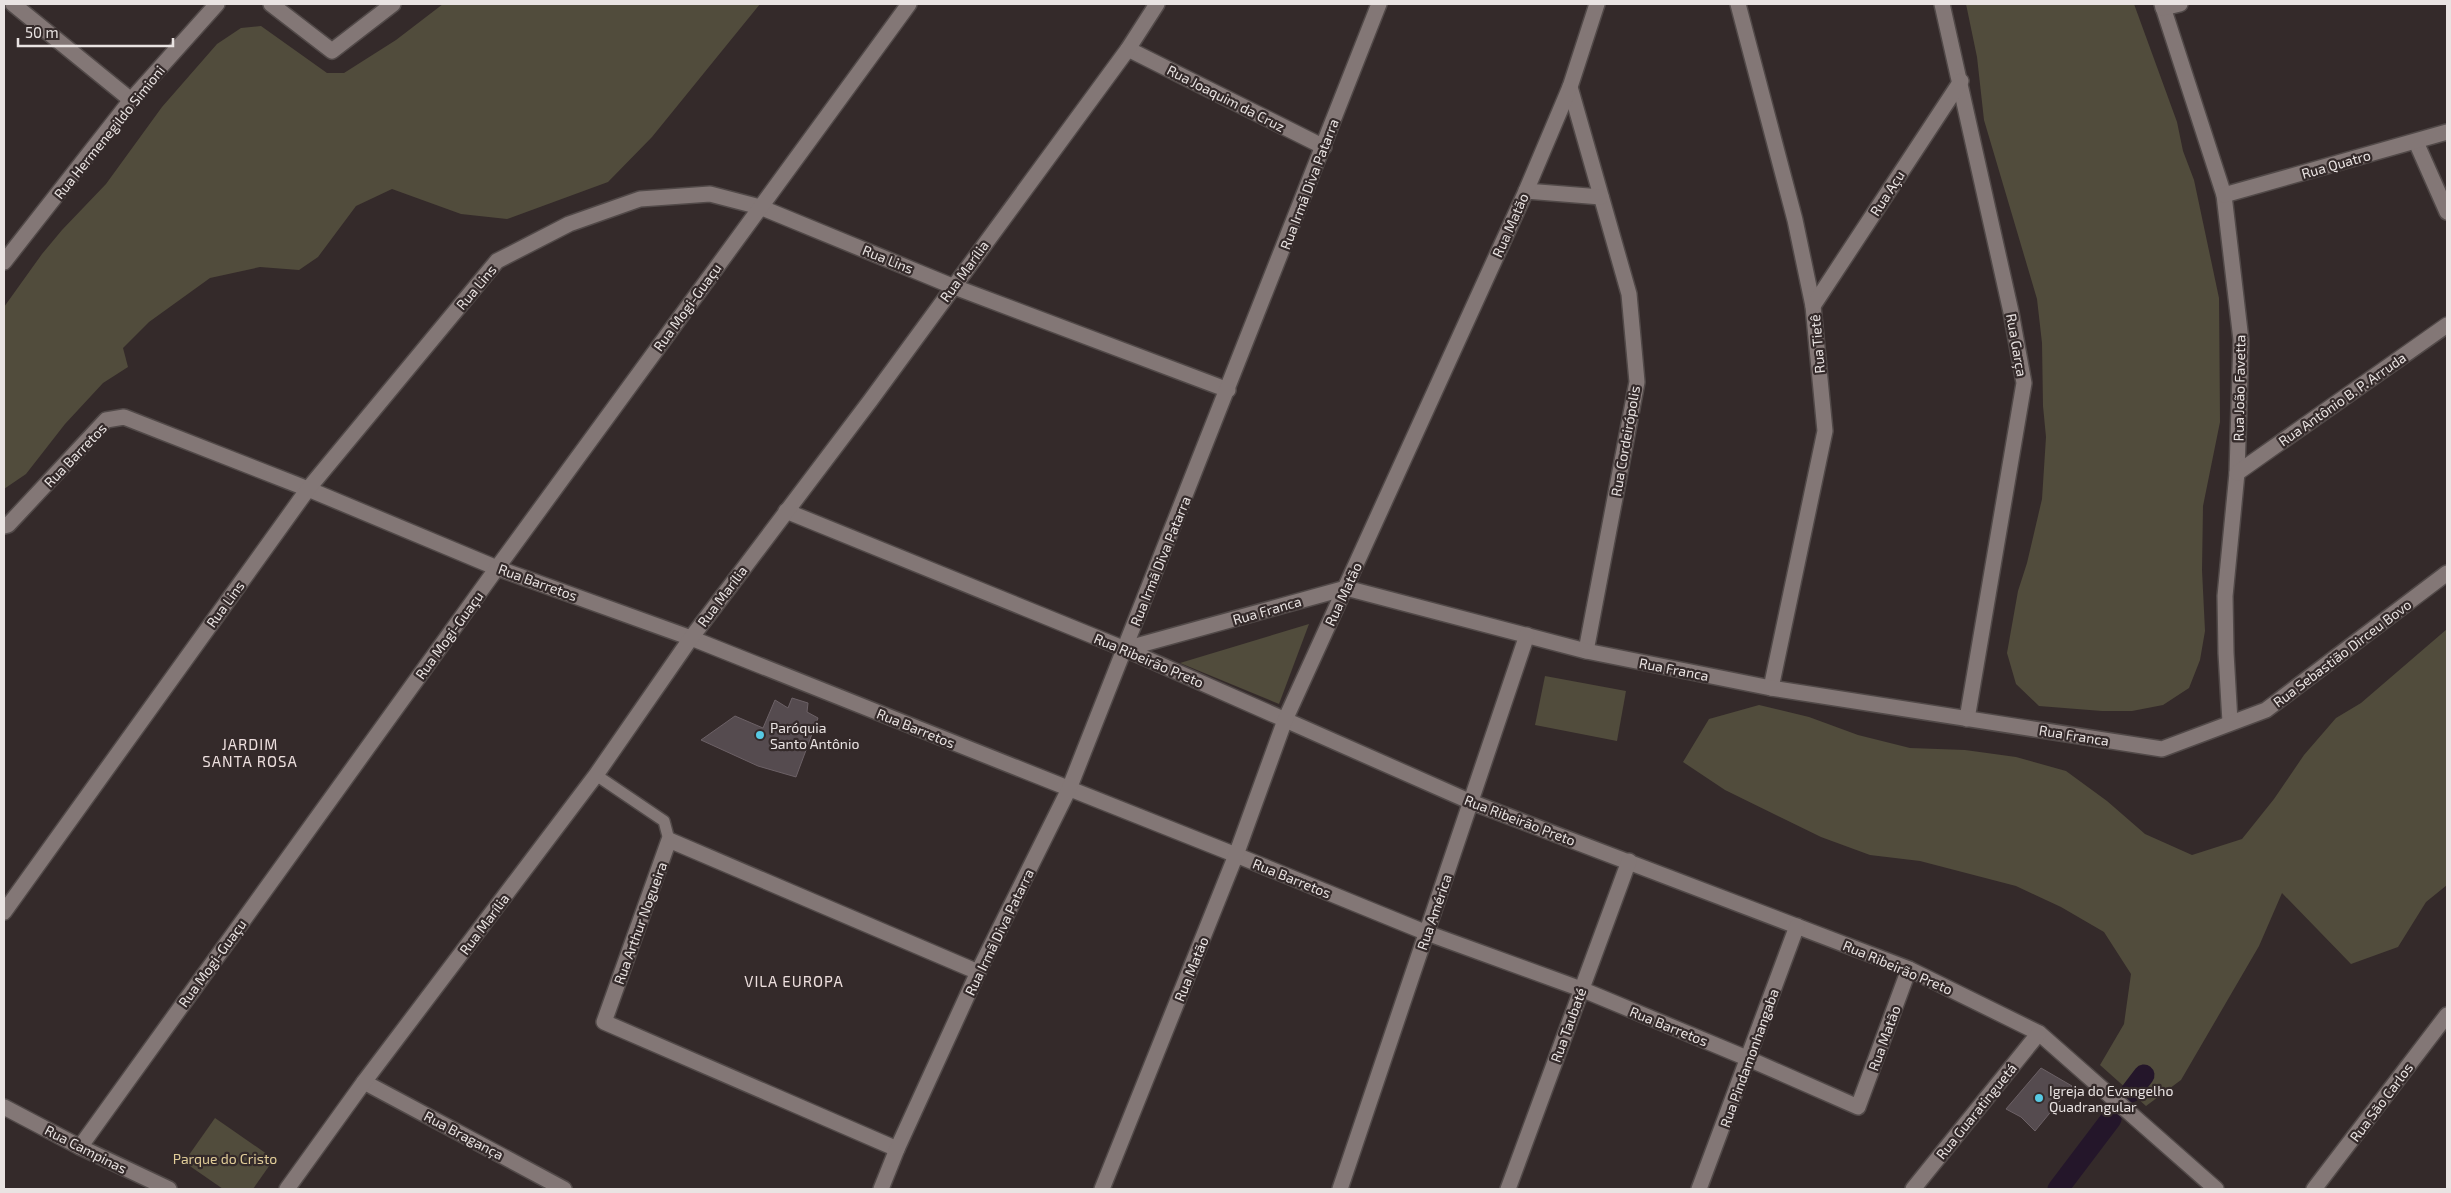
<svg xmlns="http://www.w3.org/2000/svg" width="2451" height="1193" font-family="'Exo 2',sans-serif">
<rect width="100%" height="100%" fill="#342a2a"/>
<!-- green -->
<g fill="#514c3c">
<polygon points="443,4 760,4 652,137 608,182 507,219 461,214 392,189 356,206 318,257 299,270 260,267 210,278 149,322 123,348 128,367 103,383 65,424 26,474 4,489 4,307 42,254 62,230 106,184 162,107 217,44 241,28 261,26 327,73 344,73 396,40"/>
<polygon points="1966,4 2134,4 2177,122 2183,151 2194,180 2219,298 2220,422 2203,506 2202,570 2205,631 2200,660 2189,688 2163,705 2132,711 2102,711 2039,706 2016,684 2007,653 2018,591 2027,563 2042,499 2046,437 2043,406 2042,343 2037,299 1984,120 1977,57"/>
<polygon points="1309,624 1279,704 1180,663"/>
<polygon points="2447,629 2447,885 2426,902 2398,947 2351,964 2282,893 2259,946 2181,1080 2146,1106 2100,1065 2124,1024 2131,974 2104,932 2061,907 2016,886 1920,861 1870,855 1821,837 1725,790 1683,762 1709,719 1759,705 1809,717 1858,735 1910,748 1965,750 2016,757 2066,771 2107,801 2145,834 2192,855 2242,839 2274,799 2304,755 2336,718 2361,703"/>
<polygon points="1545,676 1626,691 1617,741 1535,725"/>
<polygon points="215,1118 274,1159 253,1189 223,1189 184,1162"/>
</g>
<g fill="none" stroke-linecap="round" stroke-linejoin="round">
<!-- canal -->
<g stroke="#24162a" stroke-width="21">
<polyline points="2131,1092 2144,1075"/>
<polyline points="2058,1189 2111,1119"/>
</g>
</g>
<!-- building -->
<g fill="#554b4f" stroke="#6c6166">
<polygon points="792,698 808,703 807,712 818,718 796,777 758,766 701,740 735,716 763,728 775,700 788,708"/>
<polygon points="2041,1068 2072,1086 2035,1131 2021,1117 2006,1109"/>
</g>
<g fill="none" stroke-linecap="round" stroke-linejoin="round">
<!-- lane casing -->
<g stroke="#514948" stroke-width="14">
<polyline id="lane" points="596,775 664,821 669,840"/>
</g>
<!-- street casing -->
<g stroke="#514948" stroke-width="18">
<g id="street">
<polyline points="13,4 131,100"/>
<polyline points="271,4 332,51 393,4"/>
<polyline points="1738,4 1795,220 1813,306 1825,431 1771,688"/>
<polyline points="1942,4 2011,312 2024,383 1967,719"/>
<polyline points="2162,4 2224,195 2241,340 2237,473 2225,596 2226,653 2230,722"/>
<polyline points="2163,8 2180,4"/>
<polyline points="1128,49 1324,147"/>
<polyline points="1570,87 1629,294 1637,382 1586,651"/>
<polyline points="2416,142 2447,212"/>
<polyline points="1526,191 1601,197"/>
<polyline points="2224,195 2447,132"/>
<polyline points="4,262 131,100 217,4"/>
<polyline points="1813,306 1961,81"/>
<polyline points="2237,473 2447,325"/>
<polyline points="786,511 1125,649 1471,802 1909,969 2039,1033 2216,1189"/>
<polyline points="4,526 8,525 106,420 124,417 308,489 497,568 691,638 1236,855 1427,933 1581,989 1749,1059 1858,1107 1909,969"/>
<polyline points="1125,649 1346,588 1586,651 1771,688 2162,749 2266,710 2447,573"/>
<polyline points="4,912 308,489 497,261 569,224 640,199 710,194 760,207 952,286 1228,390"/>
<polyline points="364,1082 564,1189"/>
<polyline points="4,1107 80,1147 169,1189"/>
<polyline points="80,1147 497,568 909,4"/>
<polyline points="897,1149 604,1022 669,840 978,972"/>
<polyline points="287,1189 364,1082 596,775 691,638 870,401 1128,49 1157,4"/>
<polyline points="881,1189 897,1149 978,972 1069,789 1379,4"/>
<polyline points="1102,1189 1236,855 1285,720 1526,191 1570,87 1597,4"/>
<polyline points="1340,1189 1527,635"/>
<polyline points="1508,1189 1629,861"/>
<polyline points="1699,1189 1797,926"/>
<polyline points="1913,1189 2039,1033"/>
<polyline points="2314,1189 2447,1015"/>
</g>
</g>
<!-- lane -->
<use href="#lane" stroke="#837776" stroke-width="11"/>
<!-- street -->
<use href="#street" stroke="#837776" stroke-width="15"/>
</g>
<!-- markers -->
<g fill="#57c9e3" stroke="#342a2a" stroke-width="2">
<circle cx="760" cy="735" r="5"/>
<circle cx="2039" cy="1098" r="5"/>
</g>
<g text-anchor="middle" dominant-baseline="central" stroke-width="4.5" stroke-linejoin="round" paint-order="stroke">
<!-- street labels -->
<g font-size="14" fill="#e9e3e2" stroke="#342a2a">
<text transform="translate(1226 98) rotate(27)">Rua Joaquim da Cruz</text>
<text transform="translate(109 132) rotate(-51)">Rua Hermenegildo Simioni</text>
<text transform="translate(2336 164) rotate(-16)">Rua Quatro</text>
<text transform="translate(1309 184) rotate(-69)">Rua Irmã Diva Patarra</text>
<text transform="translate(1887 193) rotate(-57)">Rua Açu</text>
<text transform="translate(1510 225) rotate(-66)">Rua Matão</text>
<text transform="translate(888 259) rotate(22)">Rua Lins</text>
<text transform="translate(964 271) rotate(-54)">Rua Marília</text>
<text transform="translate(476 287) rotate(-50)">Rua Lins</text>
<text transform="translate(687 307) rotate(-54)">Rua Mogi-Guaçu</text>
<text transform="translate(1817 344) rotate(-95)">Rua Tietê</text>
<text transform="translate(2017 345) rotate(80)">Rua Garça</text>
<text transform="translate(2239 388) rotate(-89)">Rua João Favetta</text>
<text transform="translate(2342 399) rotate(-35)">Rua Antônio B. P. Arruda</text>
<text transform="translate(1625 441) rotate(-80)">Rua Cordeirópolis</text>
<text transform="translate(75 455) rotate(-46)">Rua Barretos</text>
<text transform="translate(1160 561) rotate(-68)">Rua Irmã Diva Patarra</text>
<text transform="translate(538 582) rotate(20)">Rua Barretos</text>
<text transform="translate(1343 594) rotate(-65)">Rua Matão</text>
<text transform="translate(722 596) rotate(-53)">Rua Marília</text>
<text transform="translate(225 604) rotate(-54)">Rua Lins</text>
<text transform="translate(1267 610) rotate(-16)">Rua Franca</text>
<text transform="translate(449 635) rotate(-54)">Rua Mogi-Guaçu</text>
<text transform="translate(2342 653) rotate(-37)">Rua Sebastião Dirceu Bovo</text>
<text transform="translate(1149 660) rotate(23)">Rua Ribeirão Preto</text>
<text transform="translate(1674 669) rotate(11)">Rua Franca</text>
<text transform="translate(916 728) rotate(22)">Rua Barretos</text>
<text transform="translate(2074 735) rotate(9)">Rua Franca</text>
<text transform="translate(1520 820) rotate(21)">Rua Ribeirão Preto</text>
<text transform="translate(1292 878) rotate(22)">Rua Barretos</text>
<text transform="translate(1434 912) rotate(-71)">Rua América</text>
<text transform="translate(640 923) rotate(-70)">Rua Arthur Nogueira</text>
<text transform="translate(484 924) rotate(-53)">Rua Marília</text>
<text transform="translate(999 932) rotate(-64)">Rua Irmã Diva Patarra</text>
<text transform="translate(212 963) rotate(-54)">Rua Mogi-Guaçu</text>
<text transform="translate(1898 967) rotate(23)">Rua Ribeirão Preto</text>
<text transform="translate(1191 969) rotate(-68)">Rua Matão</text>
<text transform="translate(1568 1025) rotate(-70)">Rua Taubaté</text>
<text transform="translate(1669 1026) rotate(22)">Rua Barretos</text>
<text transform="translate(1884 1038) rotate(-70)">Rua Matão</text>
<text transform="translate(1749 1058) rotate(-70)">Rua Pindamonhangaba</text>
<text transform="translate(2381 1102) rotate(-53)">Rua São Carlos</text>
<text transform="translate(1976 1111) rotate(-51)">Rua Guaratinguetá</text>
<text transform="translate(464 1135) rotate(28)">Rua Bragança</text>
<text transform="translate(86 1149) rotate(27)">Rua Campinas</text>
</g>
<!-- poi labels -->
<g font-size="14" fill="#e9e3e2" stroke="#342a2a" text-anchor="start">
<text x="770" y="727">Paróquia<tspan x="770" dy="16">Santo Antônio</tspan></text>
<text x="2049" y="1090">Igreja do Evangelho<tspan x="2049" dy="16">Quadrangular</tspan></text>
</g>
<!-- park labels -->
<g font-size="14" fill="#e1cd99" stroke="#342a2a">
<text x="225" y="1158">Parque do Cristo</text>
</g>
<!-- neighbourhood labels -->
<g font-size="15" letter-spacing="1" fill="#eddfde" stroke="#342a2a">
<text x="250" y="744">JARDIM<tspan x="250" dy="17">SANTA ROSA</tspan></text>
<text x="794" y="981">VILA EUROPA</text>
</g>
</g>
<!-- border -->
<rect width="2451" height="1193" fill="none" stroke="#e9e3e2" stroke-width="10"/>
<!-- scale -->
<path d="M18 38v8h155v-8" fill="none" stroke="#e9e3e2" stroke-width="2.5"/>
<text x="25" y="38" font-size="15" fill="#e9e3e2" stroke="#342a2a" stroke-width="4" paint-order="stroke">50 m</text>
</svg>
